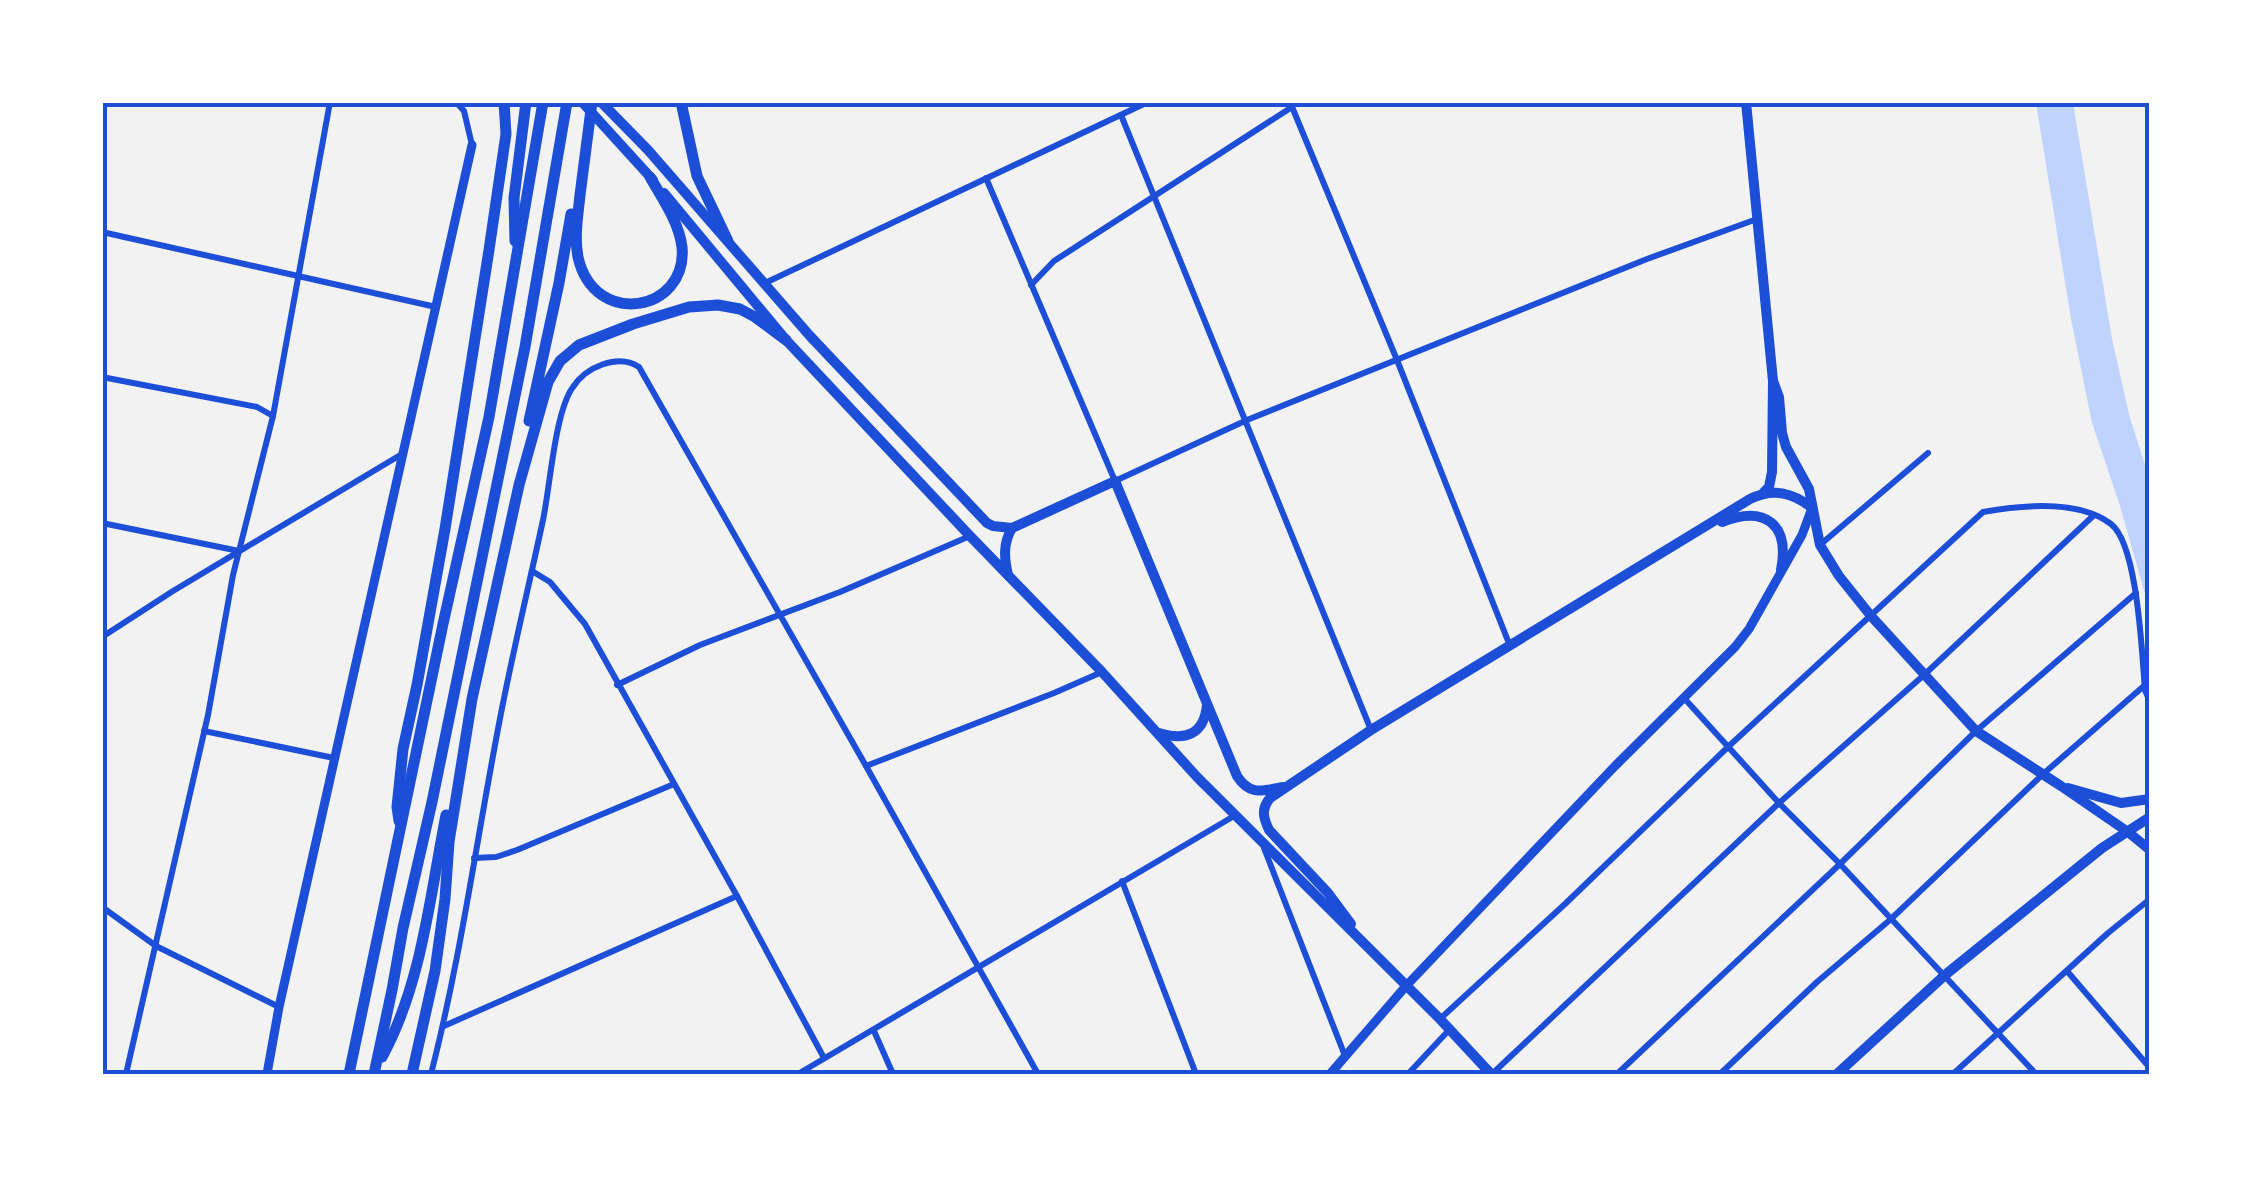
<svg xmlns="http://www.w3.org/2000/svg" width="2252" height="1177" font-family="'Exo 2',sans-serif">
<rect width="100%" height="100%" fill="#f2f2f2"/>
<!-- water -->
<polygon fill="#bfd3fe" points="2036,103 2073,103 2112,339 2130,418 2149,477 2149,608 2120,506 2092,423 2071,319"/>
<g fill="none" stroke-linecap="round" stroke-linejoin="round">
<!-- minor -->
<g stroke="#1d4ed8" stroke-width="6">
<polyline points="456,102 464,111 472,145"/>
<polyline points="1290,102 1397,360 1510,646"/>
<polyline points="1121,115 1371,730"/>
<polyline points="986,178 1115,481 1247,420 1647,259 1757,219"/>
<polyline points="102,232 436,307"/>
<polyline points="765,283 1148,102"/>
<polyline points="1031,285 1054,261 1292,107"/>
<polyline points="102,377 257,407 273,416"/>
<polyline points="102,523 239,551"/>
<polyline points="1821,544 1928,453"/>
<polyline points="532,571 550,582 585,624 737,896 824,1058"/>
<polyline points="102,637 173,591 402,454"/>
<polyline points="617,685 700,645 840,592 970,536"/>
<polyline points="1684,698 1779,803 1840,864 2036,1074"/>
<polyline points="204,731 334,758"/>
<polyline points="866,766 1054,693 1102,672"/>
<polyline points="1264,848 1345,1056"/>
<polyline points="474,858 496,857 517,850 674,784"/>
<polyline points="1122,881 1196,1074"/>
<polyline points="102,907 156,946 279,1007"/>
<polyline points="2067,971 2150,1068"/>
<path d="M1441 1018 1565 904 1729 746 1983 512C2022 505 2078 499 2111 524 2138 545 2142 656 2145 690L2150 702"/>
<polyline points="444,1026 737,896"/>
<polyline points="874,1031 893,1074"/>
<polyline points="126,1074 208,715 233,575 273,416 330,102"/>
<path d="M431 1074C460 961 476 844 498 729 511 659 528 590 543 520 550 487 555 411 573 387 586 367 618 353 639 367L866 766 1038 1074"/>
<polyline points="798,1074 1234,816"/>
<polyline points="1408,1074 1449,1030"/>
<polyline points="1492,1074 1779,803 1924,675 2093,516"/>
<polyline points="1617,1074 1840,864 1976,731 2136,593"/>
<polyline points="1720,1074 1817,982 1891,919 2042,775 2145,685"/>
<polyline points="1953,1074 2108,933 2150,899"/>
</g>
<!-- tertiary -->
<g stroke="#1d4ed8" stroke-width="9">
<polyline points="267,1074 279,1007 472,145"/>
<polyline points="1330,1074 1406,986 1615,766 1735,647 1749,629 1802,535 1812,508"/>
</g>
<!-- secondary -->
<g stroke="#1d4ed8" stroke-width="10">
<polyline points="582,102 653,180"/>
<path d="M601 102 648 150 810 336 987 523 993 526 1012 528 1115 481 1237 776C1250 796 1262 791 1283 787"/>
<polyline points="1746,102 1773,381 1772,472 1769,487 1764,492"/>
<polyline points="664,193 786,340 970,536 1102,672 1197,777 1440,1019 1491,1074"/>
<polyline points="1773,381 1779,397 1782,433 1786,447 1809,489 1820,545 1839,576 1871,616 1976,731 2061,786 2128,832 2150,850"/>
<path d="M1722 522C1765 505 1790 524 1781 570"/>
<path d="M1008 575C1004 558 1003 543 1012 528"/>
<path d="M1159 733C1185 741 1204 735 1207 705"/>
<polyline points="2068,788 2121,803 2150,799"/>
<path d="M1351 924 1328 893 1269 830C1263 817 1261 809 1270 798L1371 730 1750 499C1773 488 1792 492 1812 508"/>
<polyline points="1837,1074 1945,975 2102,848 2150,817"/>
</g>
<!-- trunk -->
<g stroke="#1d4ed8" stroke-width="11">
<path d="M592 102C588 133 584 164 580 195 578 216 574 237 578 257 594 329 688 312 682 247 679 222 662 198 650 177"/>
<polyline points="681,102 697,176 728,241"/>
<polyline points="515,241 514,198 526,102"/>
<polyline points="529,421 559,283 571,214"/>
<polyline points="399,821 397,807 403,749 417,685 445,529 489,250 506,134 504,102"/>
<path d="M382 1057C422 984 430 895 446 815"/>
<polyline points="349,1074 443,624 489,417 543,102"/>
<polyline points="374,1074 392,990 403,928 432,802 525,347 567,102"/>
<polyline points="412,1074 435,971 445,899 449,842 472,699 519,485 548,382 560,361 579,345 633,324 689,307 718,305 740,309 755,317 786,340"/>
</g>
</g>
<!-- border -->
<rect width="2252" height="1177" fill="none" stroke="#ffffff" stroke-width="210"/>
<rect x="105" y="105" width="2042" height="967" fill="none" stroke="#1d4ed8" stroke-width="4"/>
</svg>
